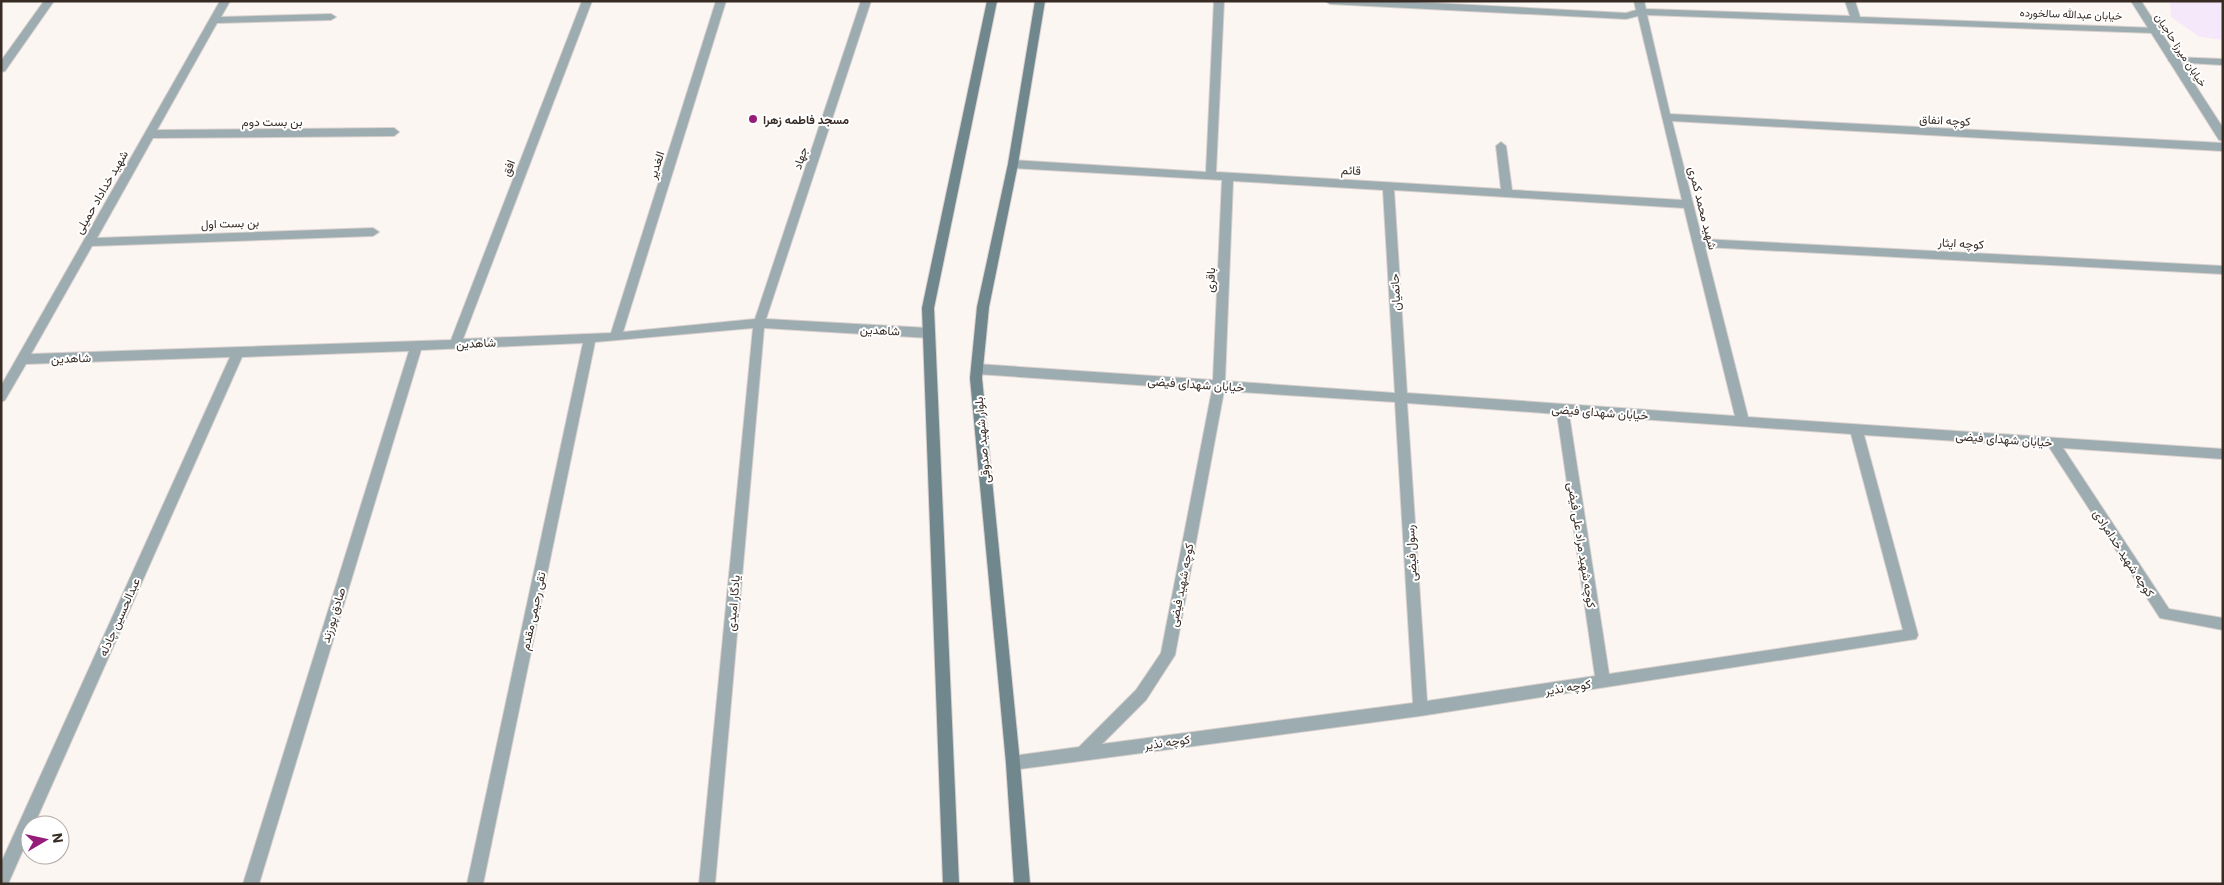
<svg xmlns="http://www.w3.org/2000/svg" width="2224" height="885" font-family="'IBM Plex Sans',Vazirmatn,sans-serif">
<rect width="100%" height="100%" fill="#fcf6f2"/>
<!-- education -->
<polygon fill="#f5e8fb" points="2170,1 2223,1 2223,40 2200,37 2171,17"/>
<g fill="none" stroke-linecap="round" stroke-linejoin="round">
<!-- service casing -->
<g stroke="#d9d1cd" stroke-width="2">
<polygon id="service" points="2173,57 2223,59 2223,65 2170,62 2168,60"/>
</g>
<!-- minor casing -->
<g stroke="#d9d1cd" stroke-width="2">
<g id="minor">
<polygon points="44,1 54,1 5,71 1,72 1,61"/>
<polygon points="220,1 230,1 221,17 331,14 336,17 331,20 217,23 157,130 394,128 399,132 394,136 153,138 97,238 373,228 379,232 373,236 92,246 31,354 451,340 582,1 592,1 463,339 611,333 716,1 726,1 623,332 755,319 861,1 871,1 766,319 929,328 935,333 929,338 764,328 715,884 699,884 753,328 595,342 483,884 467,884 583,343 421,350 259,884 243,884 409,351 242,357 34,825 30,825 30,834 8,884 1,884 1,863 230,357 26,364 5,400 1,402 1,386"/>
<path d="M1214 1H1224L1216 172 1501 189 1496 146 1501 142 1506 146 1512 190 1682 200 1638 16 1626 19 1330 4 1325 1H1394L1626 13 1636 10 1634 1H1644L1646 9 1850 16 1845 1H1855L1860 17 2156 28 2158 30 2153 33 1647 15 1670 114 2223 143V151L1672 121 1702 239 2223 266V274L1705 247 1748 417 2223 449V459L2063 448 2169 609 2223 618V630L2160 618 2049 447 1864 435 1918 635 1916 639 1420 716 1013 770 1008 768 1006 763 1008 758 1013 756 1079 747 1136 690 1161 653 1212 390 977 374 971 369 977 364 1213 380 1222 180 1013 168 1008 164 1013 160 1206 172ZM1233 181 1383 190 1395 393 1225 381ZM1394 190 1684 208 1735 416 1407 393ZM1224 391 1395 402 1413 703 1102 744 1146 700 1175 655ZM1407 403 1557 414 1595 676 1427 701ZM1569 414 1851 434 1903 630 1609 674Z"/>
</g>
</g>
<!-- tertiary casing -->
<g stroke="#d9d1cd" stroke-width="2">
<polygon id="tertiary" points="2131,1 2141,1 2223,128 2223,141 2219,140"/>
</g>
<!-- secondary casing -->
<g stroke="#d9d1cd" stroke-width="2">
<g id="secondary">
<polygon points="987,1 997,1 934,308 959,884 943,884 922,308"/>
<polygon points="1035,1 1045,1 1018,164 989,307 982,378 1020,763 1030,884 1014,884 1006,763 970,378 977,307 1008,164"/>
</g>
</g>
<!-- service -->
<use href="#service" fill="#9cacb0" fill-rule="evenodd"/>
<!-- minor -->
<use href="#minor" fill="#9cacb0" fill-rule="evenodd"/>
<!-- tertiary -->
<use href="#tertiary" fill="#9cacb0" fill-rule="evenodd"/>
<!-- secondary -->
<use href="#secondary" fill="#70878e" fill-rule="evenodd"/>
</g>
<!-- markers -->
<circle fill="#951c78" stroke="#fff" stroke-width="2" cx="753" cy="119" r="5"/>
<g text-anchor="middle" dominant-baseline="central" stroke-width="4" stroke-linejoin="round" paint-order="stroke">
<!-- far-street labels -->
<g font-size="11" fill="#372b24" stroke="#fff">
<text transform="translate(2071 14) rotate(2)">خیابان عبدالله سالخورده</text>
<text transform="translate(2181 50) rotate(57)">خیابان میرزا حاجیان</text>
</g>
<!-- poi labels -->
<g font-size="12" font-weight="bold" fill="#372b24" stroke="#fff" text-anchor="start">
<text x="763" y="119">مسجد فاطمه زهرا</text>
</g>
<!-- street labels -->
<g font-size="12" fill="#372b24" stroke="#fff">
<text transform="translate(1945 120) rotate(3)">کوچه انفاق</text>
<text x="272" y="121">بن بست دوم</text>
<text transform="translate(800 158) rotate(-72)">جهاد</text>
<text transform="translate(656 165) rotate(-72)">الغدیر</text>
<text transform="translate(508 168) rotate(-69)">افق</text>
<text transform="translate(1351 170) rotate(3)">قائم</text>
<text transform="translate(101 192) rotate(-60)">شهید خداداد حمیلی</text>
<text transform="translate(1703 208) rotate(76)">شهید محمد کمری</text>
<text transform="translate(230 223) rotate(-2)">بن بست اول</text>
<text transform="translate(1961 243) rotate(3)">کوچه ایثار</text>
<text transform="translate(1210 280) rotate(-87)">باقری</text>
<text transform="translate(1395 292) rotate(-93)">حاتمیان</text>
<text transform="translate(880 330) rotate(3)">شاهدین</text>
<text transform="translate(476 343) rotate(-3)">شاهدین</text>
<text transform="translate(71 358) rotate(-2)">شاهدین</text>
<text transform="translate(1196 384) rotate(4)">خیابان شهدای فیضی</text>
<text transform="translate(1600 412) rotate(4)">خیابان شهدای فیضی</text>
<text transform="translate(2004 439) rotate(4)">خیابان شهدای فیضی</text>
<text transform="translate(982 440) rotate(-95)">بلوار شهید صدوقی</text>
<text transform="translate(1582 545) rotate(81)">کوچه شهید مراد علی فیضی</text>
<text transform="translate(1411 553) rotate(-93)">رسول فیضی</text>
<text transform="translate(2124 553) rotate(57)">کوچه شهید خدامرادی</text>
<text transform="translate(1181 585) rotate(-79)">کوچه شهید فیضی</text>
<text transform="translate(733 603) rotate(-85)">یادگار امیدی</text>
<text transform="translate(533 611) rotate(-78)">تقی رحیمی مقدم</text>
<text transform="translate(333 615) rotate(-73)">صادق پورزند</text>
<text transform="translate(119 617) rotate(-66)">عبدالحسین چادله</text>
<text transform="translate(1568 687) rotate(-9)">کوچه نذیر</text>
<text transform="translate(1167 742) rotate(-8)">کوچه نذیر</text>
</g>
</g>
<!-- border -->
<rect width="2224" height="885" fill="none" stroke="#372b24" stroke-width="5"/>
<!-- north arrow -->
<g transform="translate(45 840) rotate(81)"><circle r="24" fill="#ffffff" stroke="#afaaa7"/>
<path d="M0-4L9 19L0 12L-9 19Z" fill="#951c78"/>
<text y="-8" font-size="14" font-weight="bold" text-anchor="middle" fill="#372b24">N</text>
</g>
</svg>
